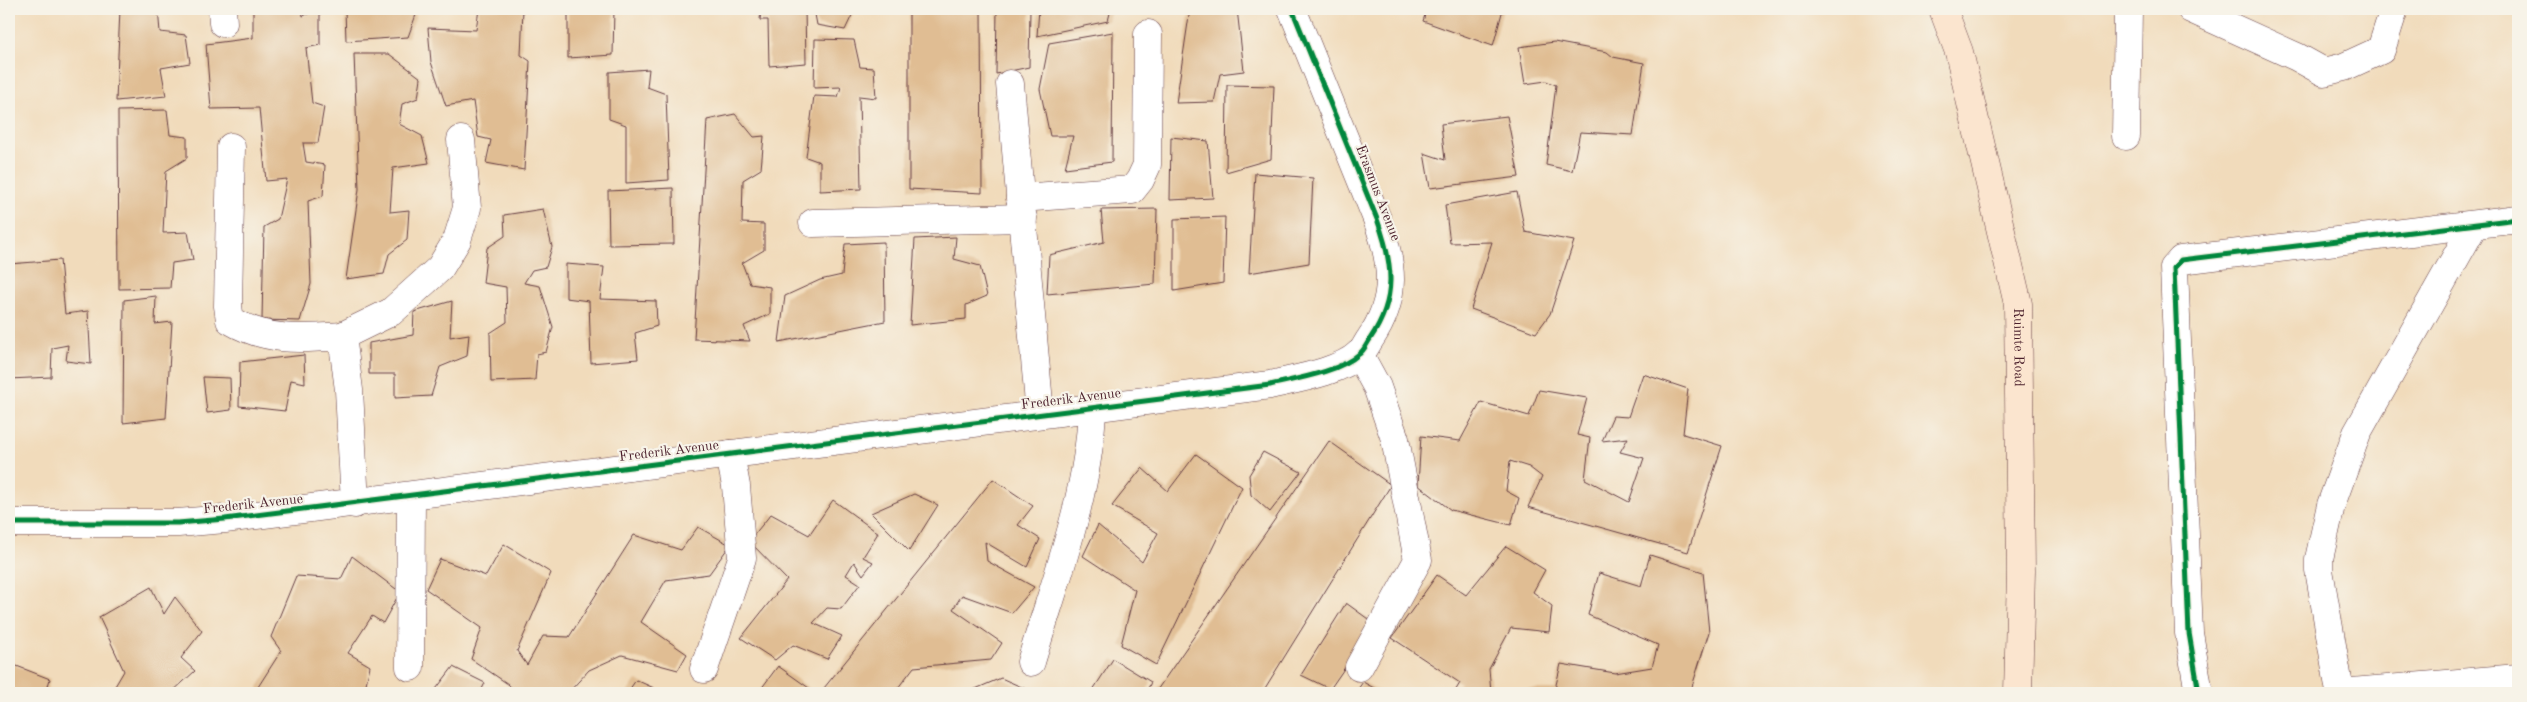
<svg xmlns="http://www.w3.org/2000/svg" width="2527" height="702" font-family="'Old Standard TT',serif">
<rect width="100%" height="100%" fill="#f7f3e8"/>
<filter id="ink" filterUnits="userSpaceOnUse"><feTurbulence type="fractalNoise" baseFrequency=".02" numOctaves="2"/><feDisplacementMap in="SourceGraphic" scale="10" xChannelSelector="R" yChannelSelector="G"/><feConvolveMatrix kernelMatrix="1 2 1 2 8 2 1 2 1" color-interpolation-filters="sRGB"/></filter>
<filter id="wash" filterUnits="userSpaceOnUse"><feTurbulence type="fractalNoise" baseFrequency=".0096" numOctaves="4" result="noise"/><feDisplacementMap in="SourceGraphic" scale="20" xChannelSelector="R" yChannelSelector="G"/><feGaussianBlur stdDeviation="1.12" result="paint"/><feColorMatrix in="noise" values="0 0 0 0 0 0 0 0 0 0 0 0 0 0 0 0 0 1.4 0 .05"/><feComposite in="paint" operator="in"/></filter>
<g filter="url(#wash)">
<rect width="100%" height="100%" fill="#f1dbbb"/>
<g id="blocks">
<!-- building -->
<g fill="#e0bd93">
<polygon points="120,9 158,9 160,32 186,35 190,63 161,68 166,96 116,101"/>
<polygon points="253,9 302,9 303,16 320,9 320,45 306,48 312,103 324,107 318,143 303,143 306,162 325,165 323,196 308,201 311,284 300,321 262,320 264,227 278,219 287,179 266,181 259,108 211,109 206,44 253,38"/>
<polygon points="345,9 403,9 417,12 408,37 346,41"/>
<polygon points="479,9 523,9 521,55 530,61 524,170 486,163 491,140 478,137 473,101 446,106 431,62 428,28 476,30"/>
<polygon points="568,9 614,9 613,55 568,58"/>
<polygon points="761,9 805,9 806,63 769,66 768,20 760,20"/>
<polygon points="814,9 855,9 845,30 817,25"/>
<polygon points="909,9 981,9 982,193 909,189"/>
<polygon points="997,9 1030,9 1029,67 996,74"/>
<polygon points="1039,9 1111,9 1108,21 1037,36"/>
<polygon points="1190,9 1237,9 1244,71 1220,74 1214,102 1176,103"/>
<polygon points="1427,9 1503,9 1493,46 1423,21"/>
<polygon points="1113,32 1112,162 1065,168 1073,136 1050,136 1040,89 1049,43"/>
<polygon points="815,39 854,40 860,67 874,68 876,98 859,96 861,189 820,191 820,162 806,157 814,96 838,97 841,87 814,88"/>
<polygon points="1554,42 1607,52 1613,57 1644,63 1633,135 1580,132 1572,171 1546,165 1556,85 1546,81 1525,84 1519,47"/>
<polygon points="354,54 389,54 421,78 418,98 402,104 399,124 422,136 429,163 393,168 390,212 409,210 407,240 389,254 384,274 346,279 359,189"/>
<polygon points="649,69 647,87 666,94 669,180 626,183 626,125 609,119 609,72"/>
<polygon points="1227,85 1274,86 1271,159 1226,172"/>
<polygon points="167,110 170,135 187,137 187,158 166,171 163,233 188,232 193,260 172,263 170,288 119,289 118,111"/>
<polygon points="735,114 754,137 764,136 761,169 743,180 742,223 764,224 764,250 742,263 750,284 770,287 770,314 744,326 750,341 694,339 707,120"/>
<polygon points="1507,116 1519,177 1430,188 1424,153 1445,160 1441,124"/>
<polygon points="1171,137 1208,141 1213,198 1170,200"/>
<polygon points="1255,173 1313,178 1309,263 1249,273"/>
<polygon points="673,188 674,244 609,245 608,191"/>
<polygon points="1517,192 1525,232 1574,241 1550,314 1536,333 1471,309 1492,242 1450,243 1445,205"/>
<polygon points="543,209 552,247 546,267 532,270 524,283 540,286 553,327 546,352 537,354 535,380 491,382 490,333 507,322 506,287 483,283 487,248 505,236 504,215"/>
<polygon points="1157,209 1155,284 1047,294 1049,255 1104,242 1101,210"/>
<polygon points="1225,217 1223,283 1174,291 1174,219"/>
<polygon points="956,237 954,259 980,266 987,296 966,305 966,319 910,325 915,239"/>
<polygon points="884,242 885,321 779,342 785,296 820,280 842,275 845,244"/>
<polygon points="60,260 65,314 88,311 91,364 66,361 68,345 52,348 51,377 9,379 9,264"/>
<polygon points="566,264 604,267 600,299 656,301 657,326 635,333 638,359 591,363 589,301 566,298"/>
<polygon points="156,296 155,324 172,322 166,418 123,423 124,300"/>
<polygon points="452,301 450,337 469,334 467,356 440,367 431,396 395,398 395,374 369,374 369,343 413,335 414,312"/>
<polygon points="304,355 305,383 291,380 285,411 239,406 240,362"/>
<polygon points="1643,374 1688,389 1683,434 1722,446 1688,552 1528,507 1542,477 1529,467 1510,461 1506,491 1519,498 1511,525 1451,510 1418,485 1421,436 1460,441 1481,402 1529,416 1539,390 1587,398 1577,435 1590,438 1585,479 1629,502 1644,458 1620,452 1628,438 1602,441 1613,416 1628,417"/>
<polygon points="203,377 230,378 231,410 207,413"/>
<polygon points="1329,441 1391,485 1262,693 1155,693"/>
<polygon points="1263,452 1301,472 1270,512 1251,495 1249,475"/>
<polygon points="1196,454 1242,487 1156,665 1121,645 1135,590 1083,556 1098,525 1142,562 1158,533 1112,506 1142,468 1168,491"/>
<polygon points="993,479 1033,506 1018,525 1040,539 1027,567 985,542 987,561 1034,587 1012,613 962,595 953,609 1002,643 991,660 914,667 894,693 831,693 824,688"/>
<polygon points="914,494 938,505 909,551 871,513"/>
<polygon points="833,500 878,533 863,557 873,562 863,575 854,562 846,575 860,584 841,609 827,608 813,623 842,636 827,659 793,645 775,660 741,638 787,580 749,541 771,514 809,535"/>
<polygon points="698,527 730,545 709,574 666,580 641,622 687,654 678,670 622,655 589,670 568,693 517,693 508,684 471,659 482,628 426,589 440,559 486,576 504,544 551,573 517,651 527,665 543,636 569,637 634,535 681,550"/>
<polygon points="1506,546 1545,570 1533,592 1552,606 1549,632 1511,628 1489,669 1491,693 1454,693 1460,683 1392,638 1437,575 1466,595"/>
<polygon points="1650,555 1703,572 1709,632 1690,693 1522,693 1523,689 1555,689 1561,664 1615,673 1652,667 1658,645 1588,615 1599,573 1641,586"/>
<polygon points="352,556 400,592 383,623 372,616 348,653 370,666 366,684 385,693 260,693 258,687 281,651 271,637 296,576 341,579"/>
<polygon points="151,587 164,614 175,597 202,631 181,658 195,671 171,693 111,693 124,671 99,617"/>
<polygon points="1346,603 1375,624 1330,689 1301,675"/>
<polygon points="1113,659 1151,682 1146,693 1091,693"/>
<polygon points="9,663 50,679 46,693 9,693"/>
<polygon points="778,666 816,693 758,693"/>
<polygon points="453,667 485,683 480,693 433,693"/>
<polygon points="1001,678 1035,693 966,693"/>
<polygon points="636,680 665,693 627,693"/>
<polygon points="1363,682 1383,693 1355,693"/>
</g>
</g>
</g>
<g filter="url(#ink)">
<use href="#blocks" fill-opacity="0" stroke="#633b41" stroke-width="1"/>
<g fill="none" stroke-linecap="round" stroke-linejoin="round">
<!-- street casing -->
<g stroke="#633b41" stroke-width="29">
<g id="street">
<polyline points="222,9 223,23"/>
<polyline points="2191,9 2297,57 2324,72 2344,67 2381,50 2394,9"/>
<polyline points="1010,84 1040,414"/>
<polyline points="2126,136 2128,9"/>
<path d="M231 147 228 306 230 320C267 342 301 339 342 336L349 390 355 504"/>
<polyline points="1020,198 1132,190 1140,180 1147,165 1148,34"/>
<polyline points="813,223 1023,218"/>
<polyline points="342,336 391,312 440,268 457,240 467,208 461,140"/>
<path d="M9 523H178L225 519 1270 385C1295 379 1340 372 1359 354 1364 351 1367 343 1370 339 1398 298 1393 263 1377 219L1292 9"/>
<path d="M1031 662C1055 581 1089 494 1092 409"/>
<polyline points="410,667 411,496"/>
<polyline points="1359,667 1418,560 1395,439 1377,387 1359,354"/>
<polyline points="704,669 742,558 736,486 730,454"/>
<polyline points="2340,692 2319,570 2319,559 2331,505 2357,433 2474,225"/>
<polyline points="2199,693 2189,633 2174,268 2181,260 2189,259 2518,219"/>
<polyline points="2340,693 2518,678"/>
</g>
</g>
<!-- secondary casing -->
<g stroke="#633b41" stroke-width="29">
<g id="secondary">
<path id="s1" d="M1943 9 1959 52 2018 304 2021 571 2018 693"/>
</g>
</g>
<!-- street -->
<use href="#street" stroke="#fff" stroke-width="28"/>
<!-- secondary -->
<use href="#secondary" stroke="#fbe5cf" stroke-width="28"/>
<!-- cycleway casing -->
<g stroke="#f7f3e8" stroke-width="8">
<g id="cycleway">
<path d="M9 523H178L225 519 1270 385C1295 379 1340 372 1359 354 1364 351 1367 343 1370 339 1398 298 1393 263 1377 219L1292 9"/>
<polyline points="2199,693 2189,633 2174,268 2181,260 2189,259 2518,219"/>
</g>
</g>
<!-- cycleway -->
<use href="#cycleway" stroke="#00873e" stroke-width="5"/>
</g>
</g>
<g text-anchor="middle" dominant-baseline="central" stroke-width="4.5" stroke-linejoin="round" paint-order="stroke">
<!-- street labels -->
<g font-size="14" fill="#4a1f2b" stroke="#f7f3e8">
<text transform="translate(1378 193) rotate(69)">Erasmus Avenue</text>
<text stroke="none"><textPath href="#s1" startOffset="348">Ruimte Road</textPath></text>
<text transform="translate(1071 399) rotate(-7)">Frederik Avenue</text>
<text transform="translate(669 451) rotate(-7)">Frederik Avenue</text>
<text transform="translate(253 504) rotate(-6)">Frederik Avenue</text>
</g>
</g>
<!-- margin -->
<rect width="2527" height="702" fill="none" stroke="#f7f3e8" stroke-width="30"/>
</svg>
